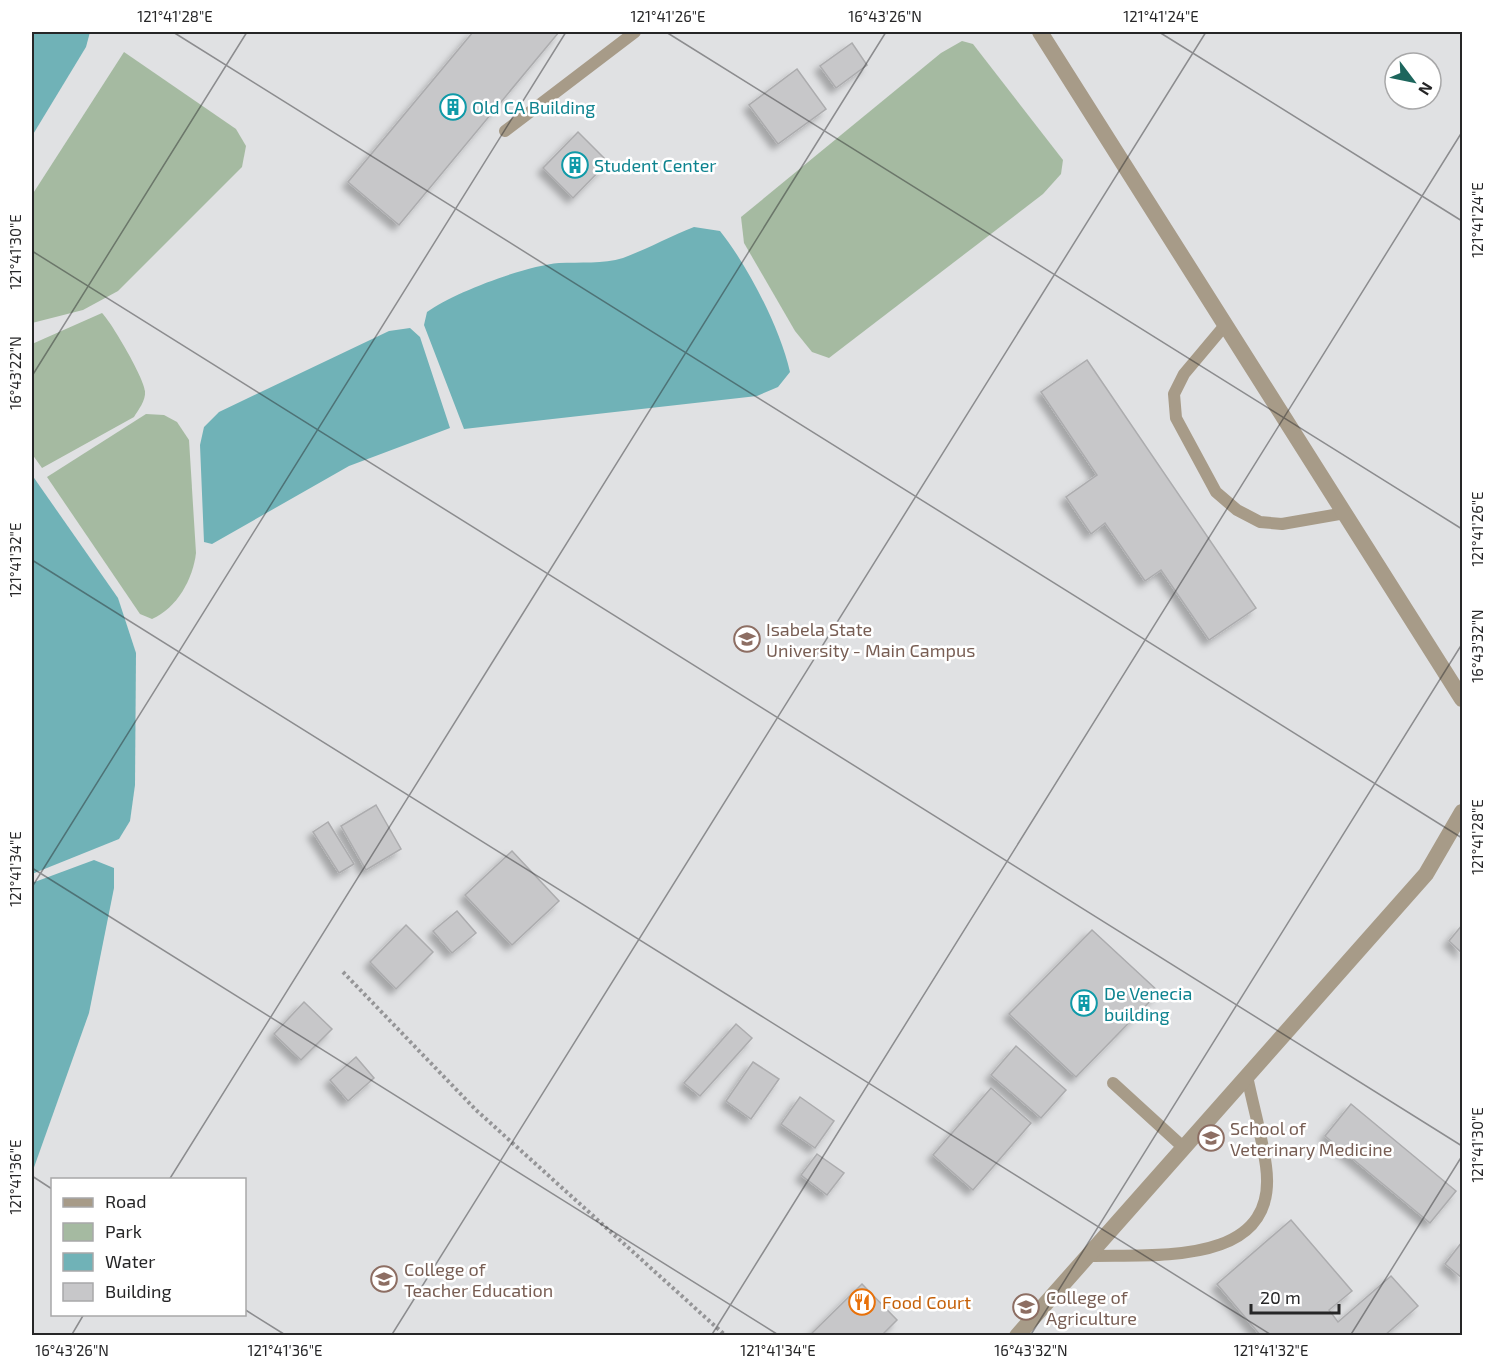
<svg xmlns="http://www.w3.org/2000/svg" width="1494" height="1367" font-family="'Exo 2',sans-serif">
<defs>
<filter id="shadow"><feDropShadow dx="-5.5" dy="5.5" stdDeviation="3" flood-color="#0004"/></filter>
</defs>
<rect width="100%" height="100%" fill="#e0e1e3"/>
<!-- green -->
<g fill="#a5baa1">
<polygon points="962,41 973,44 1063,160 1061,174 1043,194 829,358 812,352 795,331 744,243 741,217 941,53"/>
<polygon points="124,52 236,129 246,146 242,167 118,291 83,310 32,323 32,195"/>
<path d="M102 313C112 323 144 378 145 391 146 401 138 410 134 417L42 468 32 454V344Z"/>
<path d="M146 414 164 415 177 422 189 440 196 553C193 579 177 608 152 619L140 614 47 477Z"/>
</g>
<!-- water -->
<g fill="#70b2b7">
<polygon points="32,32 90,32 86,47 32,136"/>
<path d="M694 227 720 231C748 266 780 328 790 372L778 387 757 396 464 429 424 325 427 312C455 292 525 266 559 263 580 262 603 264 623 258 647 249 671 236 694 227Z"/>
<polygon points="410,328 420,337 450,428 349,466 212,544 204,542 200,445 204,427 219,412 389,331"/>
<polygon points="32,475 118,598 136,653 135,785 130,821 119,839 32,874"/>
<polygon points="94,860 114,868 114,888 89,1013 32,1173 32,883"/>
</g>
<!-- building -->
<g fill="#c7c7c9" stroke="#acacae" stroke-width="1.5" filter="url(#shadow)">
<polygon points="473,32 559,32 399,225 348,182"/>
<polygon points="852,43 867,65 836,88 820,66"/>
<polygon points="797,69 826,109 778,144 749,105"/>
<polygon points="578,132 608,162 573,198 543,168"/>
<polygon points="1087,360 1256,608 1209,640 1161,570 1145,581 1105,523 1091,534 1066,497 1097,475 1041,392"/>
<polygon points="376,805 401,849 366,870 341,826"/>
<polygon points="328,822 354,864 339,873 313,832"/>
<polygon points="512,851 559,901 512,945 465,895"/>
<polygon points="457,911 476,933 452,953 433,931"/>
<polygon points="406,925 433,952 396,989 370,962"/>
<polygon points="1462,925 1462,953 1449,941"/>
<polygon points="1092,930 1159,992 1076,1077 1009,1014"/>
<polygon points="304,1002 332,1029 301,1060 274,1034"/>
<polygon points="736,1024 752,1038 700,1096 684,1083"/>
<polygon points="1016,1046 1066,1090 1041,1118 991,1075"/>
<polygon points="356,1057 374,1078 348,1101 330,1080"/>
<polygon points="753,1062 779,1079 751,1119 726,1101"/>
<polygon points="991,1088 1031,1123 973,1190 933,1155"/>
<polygon points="800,1097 834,1121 815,1148 781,1124"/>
<polygon points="1351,1104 1456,1191 1430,1223 1325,1136"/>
<polygon points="817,1154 844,1173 827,1195 801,1175"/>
<polygon points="1291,1220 1352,1291 1329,1310 1338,1322 1391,1276 1418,1306 1384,1336 1261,1336 1217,1284"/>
<polygon points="1462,1242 1462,1278 1445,1264"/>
<polygon points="862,1284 897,1320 881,1336 809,1336"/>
</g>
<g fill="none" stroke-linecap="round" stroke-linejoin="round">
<!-- path -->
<polyline stroke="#959597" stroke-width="4" stroke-dasharray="3 3" stroke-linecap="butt" points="343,972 476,1110 726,1336"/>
<!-- service -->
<g stroke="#a79b88" stroke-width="12">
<polyline points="505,131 635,32"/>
<polyline points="1226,324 1184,374 1174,394 1176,418 1216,492 1237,510 1260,522 1282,524 1345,513"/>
<polyline points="1113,1083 1183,1147"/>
<path d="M1089 1256C1154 1254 1280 1268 1266 1166 1262 1136 1253 1106 1247 1076"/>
</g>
<!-- minor -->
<g stroke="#a79b88" stroke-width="16">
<polyline points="1040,32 1462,699"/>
<polyline points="1017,1336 1426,874 1462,812"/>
</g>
</g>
<!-- ticks -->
<path fill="none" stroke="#262627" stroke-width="1.5" stroke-opacity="0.45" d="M173 32 1462 838M666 32 1462 529M1159 32 1462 221M32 251 1462 1146M32 376 247 32M32 560 1273 1336M32 868 780 1336M32 887 566 32M32 1176 52 1189M169 1180 886 32M244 1309 287 1336M71 1336 84 1314M391 1336 1206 32M711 1336 1462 132M1030 1336 1462 644M1350 1336 1462 1156"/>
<!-- icons -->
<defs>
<g id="building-ring" transform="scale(1.35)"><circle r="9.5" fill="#fff" stroke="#0f9aa8" stroke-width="1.5"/><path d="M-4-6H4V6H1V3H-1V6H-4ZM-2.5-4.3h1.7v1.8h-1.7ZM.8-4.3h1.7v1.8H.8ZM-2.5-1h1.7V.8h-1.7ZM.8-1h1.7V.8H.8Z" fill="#0f9aa8"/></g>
<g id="university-ring" transform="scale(1.35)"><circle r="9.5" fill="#fff" stroke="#8d6e63" stroke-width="1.5"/><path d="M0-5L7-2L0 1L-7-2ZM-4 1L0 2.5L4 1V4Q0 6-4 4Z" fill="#8d6e63"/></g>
<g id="restaurant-ring" transform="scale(1.35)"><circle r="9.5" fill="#fff" stroke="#e8710a" stroke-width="1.5"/><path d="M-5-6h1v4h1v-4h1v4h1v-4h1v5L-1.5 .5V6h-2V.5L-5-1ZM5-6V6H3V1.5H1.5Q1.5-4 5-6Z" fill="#e8710a"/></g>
</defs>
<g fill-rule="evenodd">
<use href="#building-ring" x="453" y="107"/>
<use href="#building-ring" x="575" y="165"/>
<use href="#university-ring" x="747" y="639"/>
<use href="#building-ring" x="1084" y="1003"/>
<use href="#university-ring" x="1211" y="1138"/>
<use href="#university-ring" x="384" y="1279"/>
<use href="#restaurant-ring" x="862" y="1302"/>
<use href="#university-ring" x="1026" y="1307"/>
</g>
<g text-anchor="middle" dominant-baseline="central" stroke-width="5" stroke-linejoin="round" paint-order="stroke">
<!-- culture labels -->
<g font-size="18" fill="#0d838f" stroke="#fff" text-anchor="start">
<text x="472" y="107">Old CA Building</text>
<text x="594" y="165">Student Center</text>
<text x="1104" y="993">De Venecia<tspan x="1104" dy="21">building</tspan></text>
</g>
<!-- education labels -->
<g font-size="18" fill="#785e54" stroke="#fff" text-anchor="start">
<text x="766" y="629">Isabela State<tspan x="766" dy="21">University - Main Campus</tspan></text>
<text x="1230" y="1128">School of<tspan x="1230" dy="21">Veterinary Medicine</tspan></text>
<text x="404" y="1269">College of<tspan x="404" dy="21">Teacher Education</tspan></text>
<text x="1046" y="1297">College of<tspan x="1046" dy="21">Agriculture</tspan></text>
</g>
<!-- food labels -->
<g font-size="18" fill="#c56008" stroke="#fff" text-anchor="start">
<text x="882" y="1302">Food Court</text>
</g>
</g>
<!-- border -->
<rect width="1494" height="1367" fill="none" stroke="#ffffff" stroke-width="66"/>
<!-- legend -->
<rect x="51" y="1178" width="195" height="138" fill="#ffffff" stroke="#a8a8a9" stroke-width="1.5"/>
<rect x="63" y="1198" width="30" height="9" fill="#a79b88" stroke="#a8a8a9" stroke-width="1.5"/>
<text x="105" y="1208" font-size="18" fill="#262627">Road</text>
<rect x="63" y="1223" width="30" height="18" fill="#a5baa1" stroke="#a8a8a9" stroke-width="1.5"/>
<text x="105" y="1238" font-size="18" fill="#262627">Park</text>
<rect x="63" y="1253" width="30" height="18" fill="#70b2b7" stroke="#a8a8a9" stroke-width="1.5"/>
<text x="105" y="1268" font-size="18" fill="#262627">Water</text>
<rect x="63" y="1283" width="30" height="18" fill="#c7c7c9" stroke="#a8a8a9" stroke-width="1.5"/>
<text x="105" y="1298" font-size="18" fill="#262627">Building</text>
<!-- north arrow -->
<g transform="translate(1413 81) rotate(122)"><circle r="28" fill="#ffffff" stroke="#a8a8a9" stroke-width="1.5"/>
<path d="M0-4.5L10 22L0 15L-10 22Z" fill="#1d665d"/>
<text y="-9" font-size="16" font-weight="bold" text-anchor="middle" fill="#262627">N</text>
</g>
<!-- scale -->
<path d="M1251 1304v9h88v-9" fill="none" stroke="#262627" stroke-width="3"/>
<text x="1260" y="1304" font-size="18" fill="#262627" stroke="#ffffff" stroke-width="4.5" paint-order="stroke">20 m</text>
<rect x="33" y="33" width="1428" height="1301" fill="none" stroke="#262627" stroke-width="2"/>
<g font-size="15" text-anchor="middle" fill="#262627">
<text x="175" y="22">121°41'28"E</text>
<text x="668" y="22">121°41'26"E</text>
<text x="885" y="22">16°43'26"N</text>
<text x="1161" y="22">121°41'24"E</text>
<text transform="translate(1478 220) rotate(-90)" y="5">121°41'24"E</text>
<text transform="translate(16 252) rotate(-90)" y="5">121°41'30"E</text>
<text transform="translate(16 373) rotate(-90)" y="5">16°43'22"N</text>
<text transform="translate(1478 529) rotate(-90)" y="5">121°41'26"E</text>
<text transform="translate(16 560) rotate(-90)" y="5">121°41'32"E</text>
<text transform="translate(1478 646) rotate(-90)" y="5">16°43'32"N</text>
<text transform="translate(1478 837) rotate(-90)" y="5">121°41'28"E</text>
<text transform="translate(16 869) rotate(-90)" y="5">121°41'34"E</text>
<text transform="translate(1478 1145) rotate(-90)" y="5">121°41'30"E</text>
<text transform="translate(16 1177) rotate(-90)" y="5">121°41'36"E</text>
<text x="72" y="1356">16°43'26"N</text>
<text x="285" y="1356">121°41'36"E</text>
<text x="778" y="1356">121°41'34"E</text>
<text x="1031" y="1356">16°43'32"N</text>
<text x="1271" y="1356">121°41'32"E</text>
</g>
</svg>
